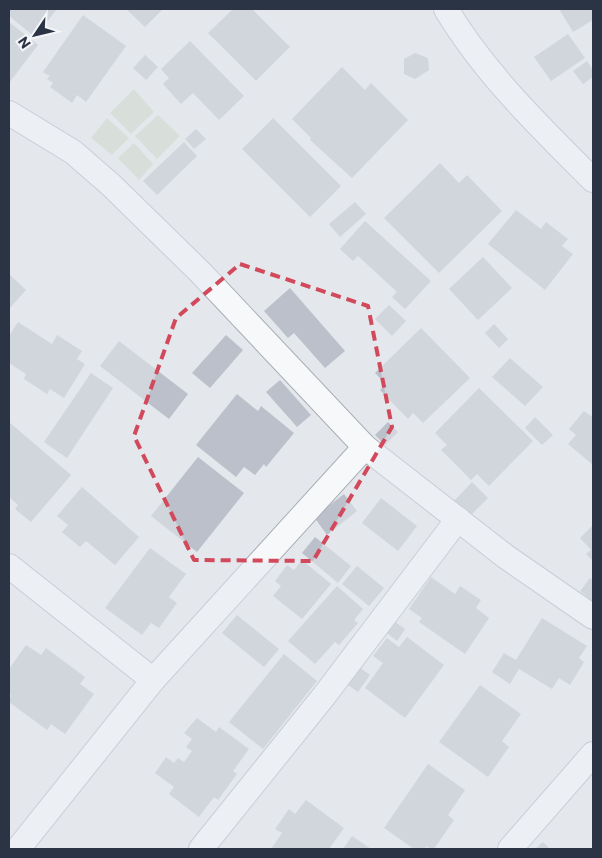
<svg xmlns="http://www.w3.org/2000/svg" width="602" height="858" font-family="Commissioner,sans-serif">
<rect width="100%" height="100%" fill="#e4e7ec"/>
<!-- green -->
<g fill="#c9d6c5">
<polygon points="134,89 154,112 131,134 110,113"/>
<polygon points="158,115 180,136 157,159 135,136"/>
<polygon points="107,118 129,138 112,155 91,138"/>
<polygon points="134,143 153,164 139,180 118,158"/>
</g>
<!-- building -->
<g fill="#bbc0ca">
<polygon points="9,9 57,9 35,37 9,16"/>
<polygon points="126,9 163,9 145,27"/>
<polygon points="233,9 252,9 290,47 256,81 208,33"/>
<polygon points="559,9 593,9 593,20 573,32"/>
<polygon points="83,15 126,46 86,102 77,95 72,103 50,87 53,83 47,79 50,76 43,72"/>
<polygon points="9,22 38,45 9,83"/>
<polygon points="568,34 585,58 551,81 534,57"/>
<polygon points="190,41 244,96 219,120 193,93 181,104 163,84 169,78 161,69"/>
<polygon points="415,53 428,58 429,70 415,79 404,74 404,59"/>
<polygon points="145,55 158,67 146,80 133,68"/>
<polygon points="587,61 593,70 593,77 583,84 573,71"/>
<polygon points="342,67 365,90 371,83 408,120 352,178 310,140 311,138 292,119"/>
<polygon points="273,118 341,186 310,217 242,149"/>
<polygon points="196,129 206,139 194,149 185,139"/>
<polygon points="184,142 197,156 157,195 143,181"/>
<polygon points="440,163 459,183 467,175 502,211 439,273 384,218"/>
<polygon points="355,202 366,214 340,237 329,224"/>
<polygon points="516,210 541,229 546,222 568,239 562,246 573,254 545,290 488,244"/>
<polygon points="365,221 431,281 405,309 392,297 397,292 358,256 353,261 340,249"/>
<polygon points="483,257 512,288 478,320 449,289"/>
<polygon points="9,274 26,290 9,309"/>
<polygon points="290,288 345,351 325,368 294,333 288,338 264,311"/>
<polygon points="389,305 406,321 392,336 375,319"/>
<polygon points="18,322 52,344 57,335 82,351 77,359 85,364 64,398 50,389 47,394 24,379 26,374 9,363 9,336"/>
<polygon points="494,324 508,339 499,348 485,333"/>
<polygon points="421,328 470,378 423,423 413,413 408,419 380,390 386,384 375,373"/>
<polygon points="226,335 243,350 210,388 192,373"/>
<polygon points="119,341 188,394 169,419 100,366"/>
<polygon points="510,358 543,387 525,406 492,377"/>
<polygon points="91,373 113,388 67,458 44,442"/>
<polygon points="280,380 311,415 297,427 266,392"/>
<polygon points="479,388 533,441 489,486 477,474 471,480 441,450 447,445 435,433"/>
<polygon points="237,394 258,411 261,406 294,433 266,467 264,464 255,475 244,467 236,477 196,445"/>
<polygon points="584,411 591,416 593,413 593,465 568,444 576,435 569,429"/>
<polygon points="535,417 553,435 542,445 525,428"/>
<polygon points="9,422 71,475 31,522 15,509 18,505 9,497"/>
<polygon points="388,422 398,432 385,445 375,435"/>
<polygon points="198,457 244,493 197,552 151,516"/>
<polygon points="472,482 488,498 468,518 453,502"/>
<polygon points="82,487 139,537 115,565 86,541 80,547 62,532 68,525 57,516"/>
<polygon points="344,494 357,511 327,535 314,517"/>
<polygon points="381,498 417,526 398,551 362,523"/>
<polygon points="593,525 593,561 586,554 591,550 580,538"/>
<polygon points="315,537 351,566 338,583 302,553"/>
<polygon points="150,548 186,574 169,597 177,603 159,628 151,623 142,635 105,608"/>
<polygon points="302,560 331,584 302,619 273,596 281,586 275,581 287,565 294,570"/>
<polygon points="357,566 384,588 369,606 342,584"/>
<polygon points="431,577 455,594 460,586 481,600 476,608 489,618 465,654 419,622 422,618 409,609"/>
<polygon points="590,578 593,580 593,602 580,591"/>
<polygon points="337,586 363,609 354,620 358,623 339,645 335,642 315,664 288,641"/>
<polygon points="237,615 279,649 264,667 222,633"/>
<polygon points="542,618 587,646 579,658 584,662 570,685 559,678 552,689 519,669 510,684 492,672 504,653 516,660"/>
<polygon points="391,619 405,629 397,641 383,630"/>
<polygon points="407,637 444,665 405,718 365,688 383,663 373,656 387,638 399,647"/>
<polygon points="26,645 41,655 46,648 85,677 80,684 94,694 65,734 51,724 47,730 9,702 11,695 9,693 9,669"/>
<polygon points="284,654 317,681 263,749 229,722"/>
<polygon points="356,665 370,675 358,692 345,683"/>
<polygon points="480,685 521,714 502,741 509,747 488,777 439,742"/>
<polygon points="197,718 216,732 219,727 249,749 233,771 237,774 218,800 214,797 199,817 169,794 174,787 155,773 166,757 174,763 178,758 184,762 192,751 186,747 192,739 184,733"/>
<polygon points="428,764 465,790 448,815 454,820 434,849 426,847 424,849 414,849 384,828"/>
<polygon points="306,800 344,828 329,849 271,849 282,833 275,829 289,809 295,814"/>
<polygon points="352,836 371,849 343,849"/>
<polygon points="543,842 550,849 535,849"/>
</g>
<g fill="none" stroke-linecap="round" stroke-linejoin="round">
<!-- street casing -->
<g stroke="#a9aeb7" stroke-width="26">
<g id="street">
<path d="M446 9C485 74 540 127 593 180"/>
<polyline points="9,113 73,152 111,185 201,273 365,447 505,556 593,617"/>
<polyline points="9,566 153,680"/>
<polyline points="18,849 153,680 365,447"/>
<polyline points="201,849 324,696 458,519"/>
<polyline points="510,849 593,754"/>
</g>
</g>
<!-- street -->
<use href="#street" stroke="#f7f8fa" stroke-width="24"/>
</g>
<!-- marked area -->
<path d="M0 0H602V858H0ZM240 264 368 306 392 427 313 561 194 560 134 436 176 318Z" fill="#e4e7ec" fill-opacity=".55" fill-rule="evenodd"/>
<path fill="none" stroke="#d1495b" stroke-width="4" stroke-dasharray="10 6" stroke-linejoin="round" d="M240 264 368 306 392 427 313 561 194 560 134 436 176 318Z"/>
<!-- border -->
<rect width="602" height="858" fill="none" stroke="#2b3445" stroke-width="20"/>
<!-- north arrow -->
<g transform="translate(35 35) rotate(235)" stroke="#f4f6f9" stroke-width="4" paint-order="stroke">
<path d="M0-4L9 19L0 12L-9 19Z" fill="#2b3445"/>
<text y="-8" font-size="14" font-weight="bold" text-anchor="middle" fill="#2b3445">N</text>
</g>
</svg>
